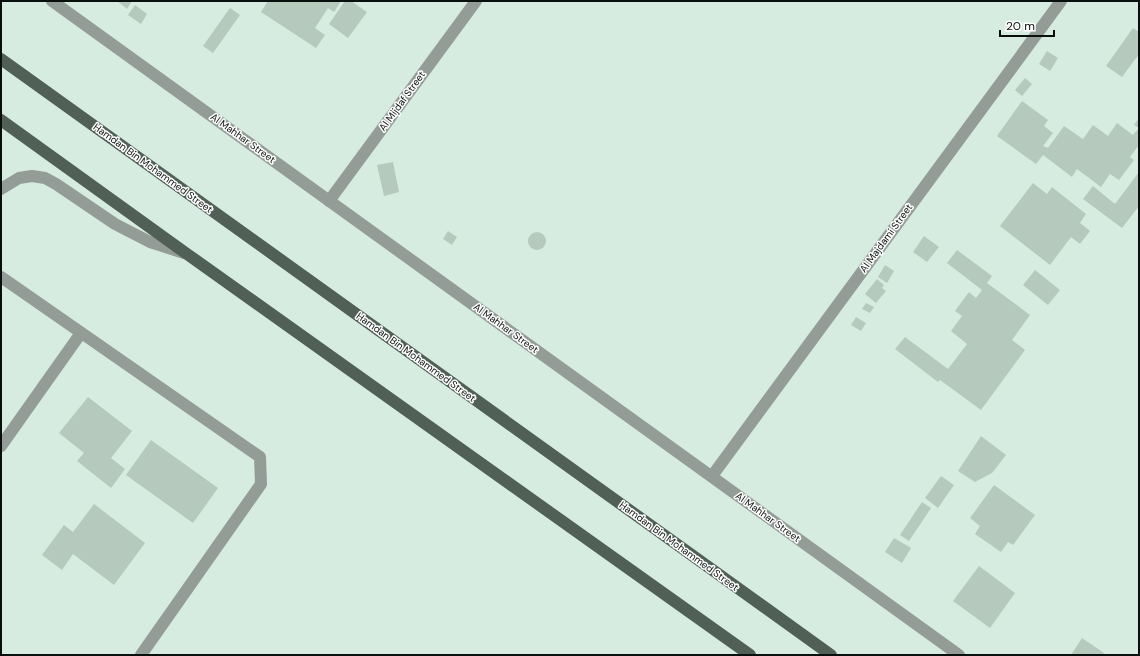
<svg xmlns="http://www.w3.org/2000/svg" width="1140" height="656" font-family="'DM Sans',sans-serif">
<rect width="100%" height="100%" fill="#d7ece0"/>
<!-- building -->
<g fill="#b5c9bd">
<polygon points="117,1 132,1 127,9"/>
<polygon points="268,1 341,1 334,12 328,8 315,28 325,35 316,48 261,12"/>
<polygon points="345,1 351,1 367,12 348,38 329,24"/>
<polygon points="135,5 147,14 141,24 128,15"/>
<polygon points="230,8 240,15 213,53 203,46"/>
<polygon points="1133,28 1139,32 1139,54 1122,77 1106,66"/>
<polygon points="1047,51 1058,58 1050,71 1039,64"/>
<polygon points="1025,78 1032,84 1022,96 1015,90"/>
<polygon points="1022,101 1048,120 1044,126 1053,133 1043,146 1048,148 1064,126 1083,139 1093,125 1108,136 1117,123 1133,135 1139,128 1134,125 1139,118 1139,145 1130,157 1134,160 1119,180 1110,174 1101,187 1077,169 1072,177 1043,155 1036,164 997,136"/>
<polygon points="393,162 399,192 384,196 377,165"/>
<polygon points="1139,172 1139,206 1122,228 1083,199 1093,186 1115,204"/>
<polygon points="1033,183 1047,194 1052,187 1086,214 1080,223 1090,231 1080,244 1071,237 1050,265 1000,226"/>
<polygon points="448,231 457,237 452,245 443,239"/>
<circle cx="537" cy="241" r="9"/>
<polygon points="924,236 939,247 927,262 913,252"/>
<polygon points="957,250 992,276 987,283 1030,315 1012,340 1025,350 981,410 940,380 938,382 895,349 905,337 948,369 967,344 951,331 962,316 955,311 969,292 976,298 982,290 947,263"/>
<polygon points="885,265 894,271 887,283 878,277"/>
<polygon points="1035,270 1060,290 1048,305 1023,285"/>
<polygon points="877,279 884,285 882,288 886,291 876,303 865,294"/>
<polygon points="866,303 874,307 870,313 862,309"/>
<polygon points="856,317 866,323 861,331 851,325"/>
<polygon points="88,397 132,431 111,458 125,469 111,488 77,461 84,453 59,433"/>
<polygon points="981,436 1006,455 992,473 975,482 958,471"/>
<polygon points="151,440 218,488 193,523 126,475"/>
<polygon points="941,476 954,485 938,508 925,498"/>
<polygon points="994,485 1035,515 1013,545 1008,542 1001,552 975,534 980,526 970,518"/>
<polygon points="922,502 931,508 909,541 900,535"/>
<polygon points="94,504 145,543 114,585 73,554 62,570 42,555 64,525 73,532"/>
<polygon points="894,538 911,548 902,563 885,552"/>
<polygon points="979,566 1015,593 990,628 953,601"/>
<polygon points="1082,638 1104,653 1103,655 1071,655"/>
</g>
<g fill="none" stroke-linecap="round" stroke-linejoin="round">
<!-- minor -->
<g stroke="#949c97" stroke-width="12">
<polyline points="52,1 959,655"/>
<polyline points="1,189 19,178 32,176 45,178 56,184 115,224 150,242 184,253"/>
<polyline points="329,201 476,1"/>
<polyline points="1,277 260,457 261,484 141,655"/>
<polyline points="1,446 81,333"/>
<polyline points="712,476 1061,1"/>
</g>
<!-- major -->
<g stroke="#516057" stroke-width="12">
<polyline points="1,59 831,655"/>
<polyline points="1,120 187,254 750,655"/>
</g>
</g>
<g text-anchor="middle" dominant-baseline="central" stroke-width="3" stroke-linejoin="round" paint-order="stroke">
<!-- street labels -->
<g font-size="10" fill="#080f0c" stroke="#fff">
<text transform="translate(402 101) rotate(-54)">Al Mijdaf Street</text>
<text transform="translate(243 138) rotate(36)">Al Mahhar Street</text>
<text transform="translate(153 168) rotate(36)">Hamdan Bin Mohammed Street</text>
<text transform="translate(886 238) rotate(-54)">Al Majdami Street</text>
<text transform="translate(506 328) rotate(36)">Al Mahhar Street</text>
<text transform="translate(416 357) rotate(36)">Hamdan Bin Mohammed Street</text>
<text transform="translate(768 517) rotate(36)">Al Mahhar Street</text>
<text transform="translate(679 546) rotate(36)">Hamdan Bin Mohammed Street</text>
</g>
</g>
<!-- border -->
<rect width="1140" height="656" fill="none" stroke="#080f0c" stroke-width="4"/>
<!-- scale -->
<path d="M1000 30v6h54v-6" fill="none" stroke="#080f0c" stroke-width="2"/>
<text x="1006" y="30" font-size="12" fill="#080f0c" stroke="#ffffff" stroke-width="3" paint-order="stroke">20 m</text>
</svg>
